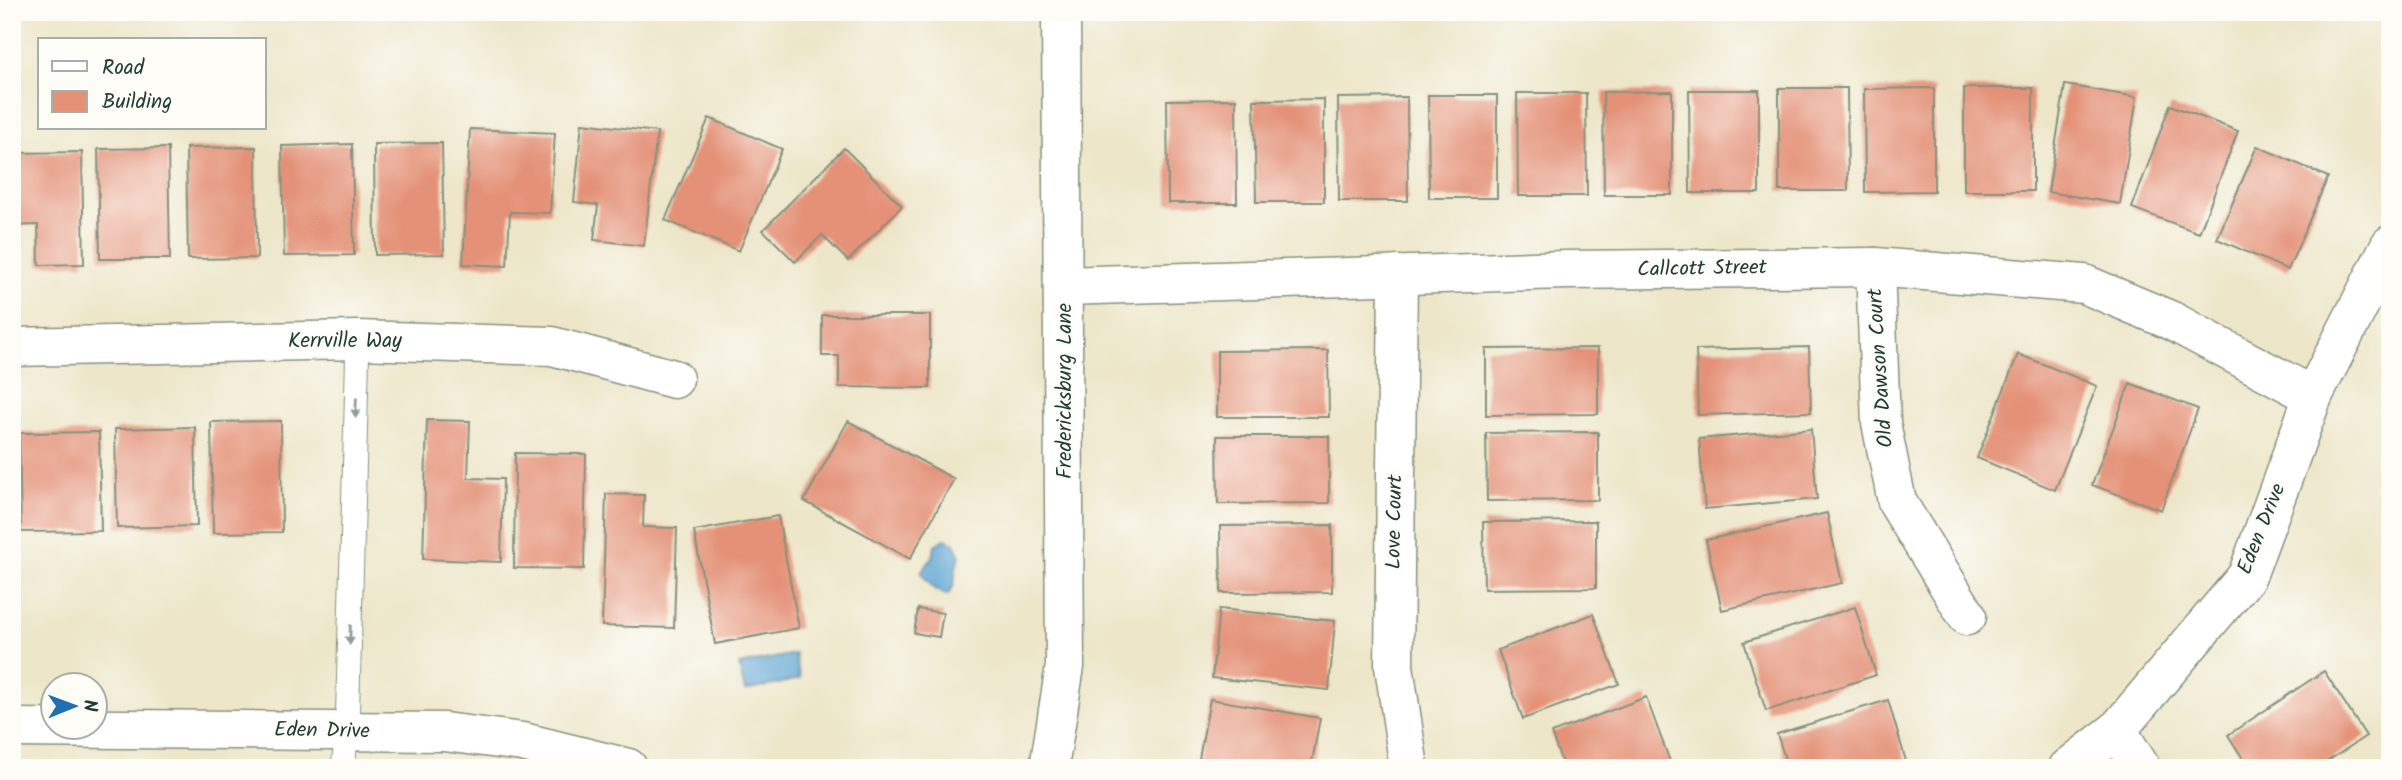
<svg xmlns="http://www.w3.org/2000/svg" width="2402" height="780" font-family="Kalam,sans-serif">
<rect width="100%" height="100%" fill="#fdfcf7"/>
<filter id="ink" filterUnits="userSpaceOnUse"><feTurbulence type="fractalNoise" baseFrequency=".0143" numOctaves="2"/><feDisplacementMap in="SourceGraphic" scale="14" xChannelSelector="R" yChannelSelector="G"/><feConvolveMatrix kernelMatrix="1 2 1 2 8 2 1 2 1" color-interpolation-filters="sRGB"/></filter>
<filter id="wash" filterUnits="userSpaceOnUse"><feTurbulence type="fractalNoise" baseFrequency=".00686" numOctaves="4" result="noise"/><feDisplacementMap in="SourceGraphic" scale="28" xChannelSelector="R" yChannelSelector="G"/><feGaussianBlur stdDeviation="1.57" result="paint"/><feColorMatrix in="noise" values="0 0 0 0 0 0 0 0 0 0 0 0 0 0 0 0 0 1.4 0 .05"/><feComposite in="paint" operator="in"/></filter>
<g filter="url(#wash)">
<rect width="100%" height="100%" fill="#ede6c9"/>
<!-- water -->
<g fill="#5da4d3" stroke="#3e7084" stroke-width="2">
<path d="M945 539 954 543 960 556C952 569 959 585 947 595L935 590 921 573 932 558 935 545Z"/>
<polygon points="795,654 800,679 745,691 739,665"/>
</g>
<g id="blocks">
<!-- building -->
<g fill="#e49177">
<polygon points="2065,85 2137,97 2120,204 2048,192"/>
<polygon points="1779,88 1847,88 1848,191 1779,191"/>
<polygon points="1934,88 1934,191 1865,192 1864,89"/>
<rect x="1964" y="88" width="69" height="103"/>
<polygon points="1689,90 1759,90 1759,193 1690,193"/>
<polygon points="1672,91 1672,195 1604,195 1603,92"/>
<polygon points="1517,93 1586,93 1587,196 1518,196"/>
<polygon points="1428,95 1497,95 1497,198 1429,198"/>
<polygon points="1407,97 1408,201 1339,201 1338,98"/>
<polygon points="1236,99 1237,203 1168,203 1167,100"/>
<polygon points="1324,99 1324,202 1256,202 1254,100"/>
<polygon points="2170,105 2238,131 2199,233 2132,208"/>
<polygon points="709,118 782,149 739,251 665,220"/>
<polygon points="582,123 657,132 644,246 594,240 598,205 574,202"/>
<polygon points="470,129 555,133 550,213 510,212 507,266 463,264"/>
<polygon points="442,143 444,254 375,255 374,144"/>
<polygon points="352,144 354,255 284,256 282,146"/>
<polygon points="2257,146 2328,177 2288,270 2217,239"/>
<polygon points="256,147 257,258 188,259 186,148"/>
<polygon points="168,148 170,259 100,259 98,149"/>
<polygon points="844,148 902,206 848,261 822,235 795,262 763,230"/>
<polygon points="82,152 84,264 39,265 38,225 12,226 12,153"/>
<polygon points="822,315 930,315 930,388 839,387 839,356 822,356"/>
<polygon points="1809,347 1811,412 1698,415 1696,350"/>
<polygon points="1598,348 1598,414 1486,415 1486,349"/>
<polygon points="1328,350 1329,417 1217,417 1217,351"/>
<polygon points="2018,354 2097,386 2055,490 1977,458"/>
<polygon points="2130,383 2198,409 2161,510 2092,485"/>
<polygon points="427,420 470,421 468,478 503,479 501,562 423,559"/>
<polygon points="281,421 282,532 213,533 211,422"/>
<polygon points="848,421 954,479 910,559 804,501"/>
<polygon points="195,427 197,526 117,528 115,429"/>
<polygon points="1811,429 1817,499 1705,509 1699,439"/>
<polygon points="99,432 101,531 21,532 19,433"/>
<polygon points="1598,432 1598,500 1487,501 1486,433"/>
<polygon points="1217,436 1329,436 1329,503 1218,504"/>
<polygon points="515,453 586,454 584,569 514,568"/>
<polygon points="606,494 644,495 643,527 677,528 674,628 602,626"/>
<polygon points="1827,513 1842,583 1722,610 1706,540"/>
<polygon points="778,516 799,628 715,644 694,531"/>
<polygon points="1596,521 1596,588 1484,589 1483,522"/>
<polygon points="1332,525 1332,592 1221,593 1220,526"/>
<polygon points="2385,558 2390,558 2390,596 2388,596"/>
<polygon points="1855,607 1876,675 1766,711 1744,642"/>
<polygon points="918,609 943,613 939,637 914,633"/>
<polygon points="1219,609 1335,621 1329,690 1212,678"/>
<polygon points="1593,614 1619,684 1523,719 1498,650"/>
<polygon points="2324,671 2366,736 2317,768 2249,768 2228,735"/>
<polygon points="1646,697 1672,767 1564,768 1551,733"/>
<polygon points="1210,699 1320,718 1311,768 1216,768 1198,764"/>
<polygon points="1888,700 1908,768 1788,768 1777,734"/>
</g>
</g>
</g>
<g filter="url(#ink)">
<use href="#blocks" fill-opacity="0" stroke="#86927e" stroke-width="2"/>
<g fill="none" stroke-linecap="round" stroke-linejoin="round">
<!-- service casing -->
<g stroke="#86927e" stroke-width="25">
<polyline id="service" points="343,768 347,731 358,340"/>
</g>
<!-- minor casing -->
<g stroke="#86927e" stroke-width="41">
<g id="minor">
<polyline points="1875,267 1881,423 1897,502 1967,616"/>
<polyline points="1398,275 1394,666 1409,768"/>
<polyline points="1064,286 1566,270 1875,267 2084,284 2172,321 2313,396"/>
<polyline points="12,347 358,340 552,346 674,379"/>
<polyline points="2117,730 2141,768"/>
<polyline points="1049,768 1065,666 1061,12"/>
</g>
</g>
<!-- tertiary casing -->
<g stroke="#86927e" stroke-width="41">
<g id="tertiary">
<polyline points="12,728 444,732 523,742 628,768"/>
<polyline points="2068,768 2117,730 2247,576 2313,396 2390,245"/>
</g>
</g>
<!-- service -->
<use href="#service" stroke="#fff" stroke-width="23"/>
<!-- minor -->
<use href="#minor" stroke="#fff" stroke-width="38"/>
<!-- tertiary -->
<use href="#tertiary" stroke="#fff" stroke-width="38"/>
</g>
<!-- one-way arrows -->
<defs><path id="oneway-solid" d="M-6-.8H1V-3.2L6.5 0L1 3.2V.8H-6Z" transform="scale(1.75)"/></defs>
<g fill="#8f9e9a">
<use href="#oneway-solid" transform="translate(356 408) rotate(92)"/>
<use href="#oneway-solid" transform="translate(350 635) rotate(92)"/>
</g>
</g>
<g text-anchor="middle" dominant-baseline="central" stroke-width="5" stroke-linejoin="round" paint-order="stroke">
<!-- street labels -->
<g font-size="21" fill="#1f3d34" stroke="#fdfcf7">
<text transform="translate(1702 269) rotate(-1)">Callcott Street</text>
<text x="345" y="341">Kerrville Way</text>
<text transform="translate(1881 368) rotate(-94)">Old Dawson Court</text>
<text transform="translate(1065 391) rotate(-90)">Fredericksburg Lane</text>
<text transform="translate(1395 522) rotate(-89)">Love Court</text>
<text transform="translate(2262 529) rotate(-68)">Eden Drive</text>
<text transform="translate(322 731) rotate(1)">Eden Drive</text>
</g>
</g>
<!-- margin -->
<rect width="2402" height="780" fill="none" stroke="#fdfcf7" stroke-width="42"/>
<!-- legend -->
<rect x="38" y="38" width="228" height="91" fill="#fdfcf7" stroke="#a4b0a9" stroke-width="2"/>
<rect x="52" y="61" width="35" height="10" fill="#ffffff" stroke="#a4b0a9" stroke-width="2"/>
<text x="102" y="74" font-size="21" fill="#1f3d34">Road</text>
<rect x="52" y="91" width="35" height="21" fill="#e49177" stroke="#a4b0a9" stroke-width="2"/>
<text x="102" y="108" font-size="21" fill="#1f3d34">Building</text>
<!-- north arrow -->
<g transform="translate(74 706) rotate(89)"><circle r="33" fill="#fdfcf7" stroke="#a4b0a9" stroke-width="2"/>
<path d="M0-5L12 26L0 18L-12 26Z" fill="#1f6fb2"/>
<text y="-10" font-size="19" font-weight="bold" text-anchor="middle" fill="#1f3d34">N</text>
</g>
</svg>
